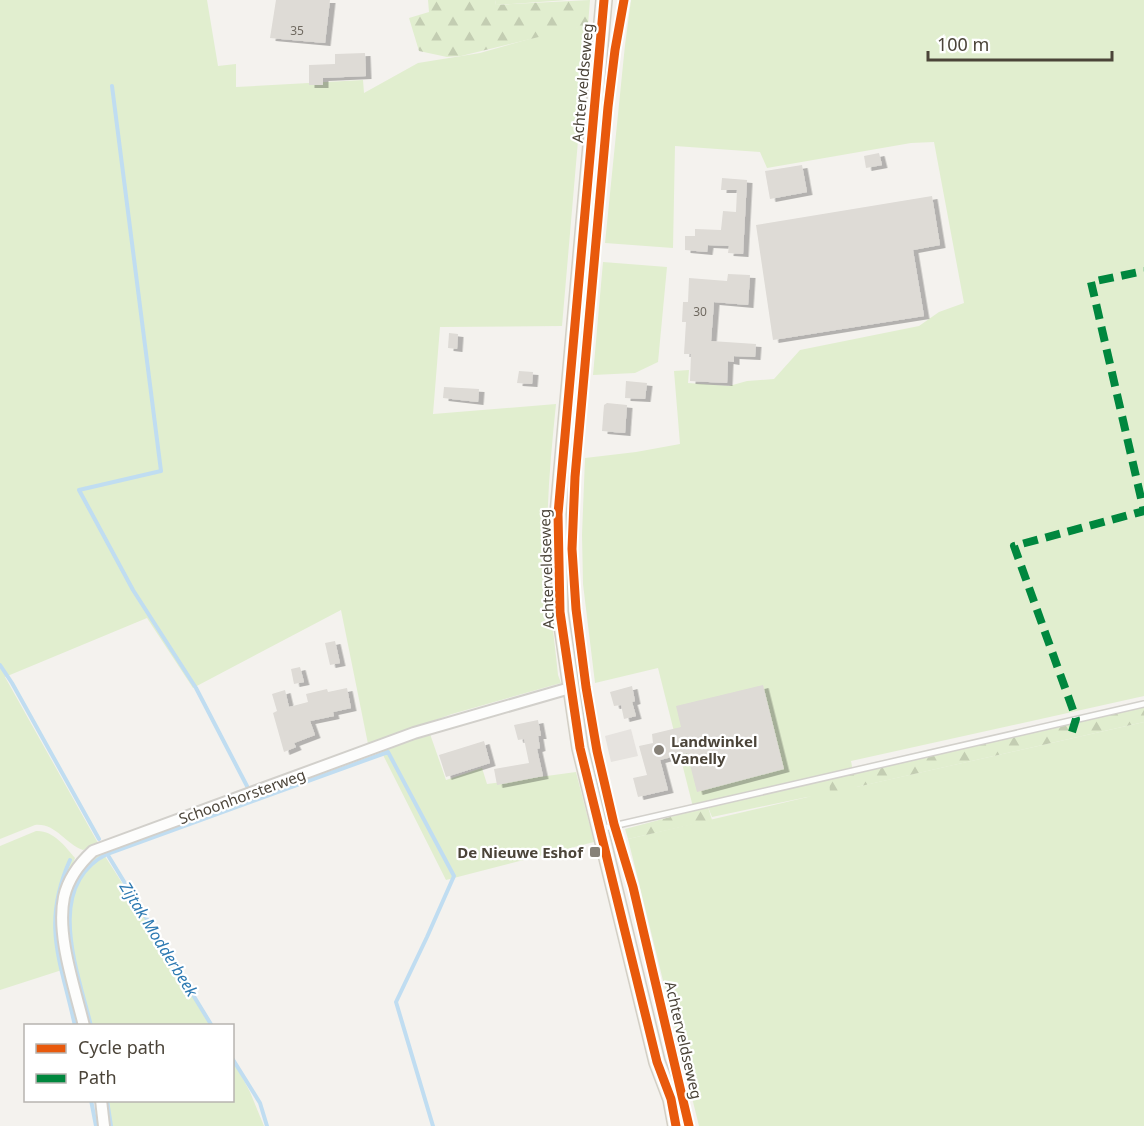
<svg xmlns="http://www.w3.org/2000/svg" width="1144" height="1126" font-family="'Noto Sans',sans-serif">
<defs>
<pattern id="forest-firs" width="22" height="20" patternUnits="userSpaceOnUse" patternTransform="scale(1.5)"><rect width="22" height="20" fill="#e1eecf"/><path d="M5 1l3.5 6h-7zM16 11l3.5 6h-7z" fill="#c3cdb2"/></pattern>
<filter id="shadow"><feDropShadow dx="5.5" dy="3" stdDeviation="0" flood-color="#0004"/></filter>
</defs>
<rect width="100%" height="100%" fill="#f4f2ee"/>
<!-- grass -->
<g fill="#e1eecf">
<path d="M0 0H207L218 66 236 64V87L363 80 364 93 418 63 480 53 558 31 588 25 562 326 440 327 433 414 556 404C550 462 545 520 548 578 550 610 555 643 558 675L561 683 452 714 368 744 341 610 193 688 147 618 5 677 98 843 83 850C65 844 56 823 35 825L0 839Z"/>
<polygon points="495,0 567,0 496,5"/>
<polygon points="631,0 1144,0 1144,696 851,761 856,787 1144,722 1144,1126 699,1126 628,839 812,796 712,817 708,807 694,811 658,668 595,683 583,584 582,535 585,458 636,452 680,444 674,371 689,370 688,383 729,386 747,381 774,379 800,350 919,326 939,312 964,303 934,142 911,143 767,168 760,152 675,146 673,248 605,243 625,45"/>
<polygon points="603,262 667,267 658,362 635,373 593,375"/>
<polygon points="429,731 446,780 482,768 487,784 576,772 594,842 446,880 380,749"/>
<path d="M36 831C53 830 65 846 75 858L63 892 65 969 0 990V846Z"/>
<path d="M101 850 213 1025 87 1026C76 977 51 916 81 870 86 863 94 856 101 850Z"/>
<polygon points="233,1060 250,1092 264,1126 107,1126 103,1101 232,1100"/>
</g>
<!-- forest -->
<g fill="url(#forest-firs)">
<polygon points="428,0 495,0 496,5 590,0 588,25 461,56 447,57 419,51 409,18 429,12"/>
<polygon points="1144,707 1144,722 830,793 829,777"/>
<polygon points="708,807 712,820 628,839 625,829"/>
</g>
<!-- parking -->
<polygon fill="#e6e3df" points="631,729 638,756 611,762 605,736"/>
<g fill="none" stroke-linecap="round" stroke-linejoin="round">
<!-- stream -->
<g stroke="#c0ddf1" stroke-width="4">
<polyline points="112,86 161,471 79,490 133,590 196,688 248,788"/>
<polyline points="0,665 12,683 99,839"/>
<polyline points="106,852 212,1026"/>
<path d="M70 860C41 925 61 961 75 1026"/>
<path d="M91 1026C78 972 43 886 107 854L388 752 454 876 427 937 396 1002 433 1126"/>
<polyline points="232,1058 260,1103 267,1126"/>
<polyline points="91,1100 96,1126"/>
<polyline points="107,1100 111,1126"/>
</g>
</g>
<!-- building -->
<g fill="#dedbd6" filter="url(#shadow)">
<polygon points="276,0 330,0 325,43 270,38"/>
<polygon points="365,53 366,76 323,78 323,85 309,85 309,65 335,64 335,54"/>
<polygon points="879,153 882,165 866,168 864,156"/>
<polygon points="802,165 807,192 770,199 765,171"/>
<polygon points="722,178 747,180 743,254 728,253 729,246 708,245 707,252 685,250 685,236 695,236 695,229 721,230 723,211 736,212 737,190 721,190"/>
<polygon points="932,196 940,245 913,250 924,316 773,340 756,225"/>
<polygon points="728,274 750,275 748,305 714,302 711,341 756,344 755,357 734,356 734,362 728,361 727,383 690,381 691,354 684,354 686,322 682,322 683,302 688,302 689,278 727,281"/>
<polygon points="449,333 458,334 457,349 448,348"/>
<polygon points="519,371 533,372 532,384 517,383"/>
<polygon points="626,381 647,383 645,399 625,398"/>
<polygon points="444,387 479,389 478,402 443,398"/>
<polygon points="607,403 627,405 625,433 602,431 604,405"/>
<polygon points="335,641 340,663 330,665 325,643"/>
<polygon points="300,667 304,682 294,684 291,669"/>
<polygon points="763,685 784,769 697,792 687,753 660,760 668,790 638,797 633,778 647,775 639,746 653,743 652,734 681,727 676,706"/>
<polygon points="632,686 635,701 632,702 636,716 624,719 621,705 614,706 610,692"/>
<polygon points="347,688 351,708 333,712 334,716 310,721 315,735 294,743 296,747 284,752 273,713 277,711 272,694 285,690 289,707 308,702 306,694 327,689 328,692"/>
<polygon points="538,720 541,736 538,736 540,748 537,749 543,776 497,785 494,769 529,763 524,739 518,740 514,725"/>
<polygon points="484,741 490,763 446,777 439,755"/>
</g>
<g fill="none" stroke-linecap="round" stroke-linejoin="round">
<!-- lane casing -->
<g stroke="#d2d0cb" stroke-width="8">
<polyline id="lane" points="600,829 1144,704"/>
</g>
<!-- street casing -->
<g stroke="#d2d0cb" stroke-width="14">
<g id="street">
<path d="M84 1026C75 988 56 936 64 897 68 879 80 863 93 851L414 733 570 688"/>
<polyline points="101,1100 104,1126"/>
</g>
</g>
<!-- secondary casing -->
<g stroke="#d3cfc5" stroke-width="18">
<polyline id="secondary" points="604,0 558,514 560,612 580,748 657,1062 671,1099 676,1126"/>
</g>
<!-- lane -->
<use href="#lane" stroke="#fdfdfc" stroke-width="5"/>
<!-- street -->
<use href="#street" stroke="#fdfdfc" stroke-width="10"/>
<!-- secondary -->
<use href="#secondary" stroke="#f7f6f1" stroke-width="15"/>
<!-- quiet -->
<polyline stroke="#00873e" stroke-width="8" stroke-dasharray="15 8" stroke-linecap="butt" points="1072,732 1076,719 1073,710 1014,546 1144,511 1091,282 1144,271"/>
<!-- cycleway casing -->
<g stroke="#fff" stroke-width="13">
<g id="cycleway">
<polyline points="604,0 558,514 560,612 580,748 657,1062 671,1099 676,1126"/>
<polyline points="624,0 615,50 608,107 575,477 572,549 576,609 586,687 597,751 614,824 633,887 689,1126"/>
</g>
</g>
<!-- cycleway -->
<use href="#cycleway" stroke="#e8590c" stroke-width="9"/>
</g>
<!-- markers -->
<g fill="#868178" stroke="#fff" stroke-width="2">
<circle cx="659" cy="750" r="6"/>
<rect x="589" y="846" width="12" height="12" rx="3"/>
</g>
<g text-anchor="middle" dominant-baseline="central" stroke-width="4.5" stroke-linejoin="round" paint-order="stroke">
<!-- number labels -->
<g font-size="12" fill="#706a61">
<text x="297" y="30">35</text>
<text x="700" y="311">30</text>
</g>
<!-- street labels -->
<g font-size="15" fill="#4b4439" stroke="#fff">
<text transform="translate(582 83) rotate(-85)">Achterveldseweg</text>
<text transform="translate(546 569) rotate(-92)">Achterveldseweg</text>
<text transform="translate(242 796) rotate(-20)">Schoonhorsterweg</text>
<text transform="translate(684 1040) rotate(77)">Achterveldseweg</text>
</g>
<!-- poi labels -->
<g font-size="15" font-weight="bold" fill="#4b4439" stroke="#fff" text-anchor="start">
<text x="671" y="741">Landwinkel<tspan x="671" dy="17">Vanelly</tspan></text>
<text x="583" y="852" text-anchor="end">De Nieuwe Eshof</text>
</g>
<!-- water labels -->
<g font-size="16" font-style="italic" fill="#2e7ab2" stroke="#fff">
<text transform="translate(159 939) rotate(58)">Zijtak Modderbeek</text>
</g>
</g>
<!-- legend -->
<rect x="24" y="1024" width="210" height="78" fill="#ffffff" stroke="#b7b4b0" stroke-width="1.5"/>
<rect x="36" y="1044" width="30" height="9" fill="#e8590c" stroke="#b7b4b0" stroke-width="1.5"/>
<text x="78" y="1054" font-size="18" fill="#4b4439">Cycle path</text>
<rect x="36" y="1074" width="30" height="9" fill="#00873e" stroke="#b7b4b0" stroke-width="1.5"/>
<text x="78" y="1084" font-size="18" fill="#4b4439">Path</text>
<!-- scale -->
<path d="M928 51v9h184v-9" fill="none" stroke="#4b4439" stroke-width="3"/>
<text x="937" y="51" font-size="18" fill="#4b4439" stroke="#ffffff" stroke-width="4.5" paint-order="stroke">100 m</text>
</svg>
